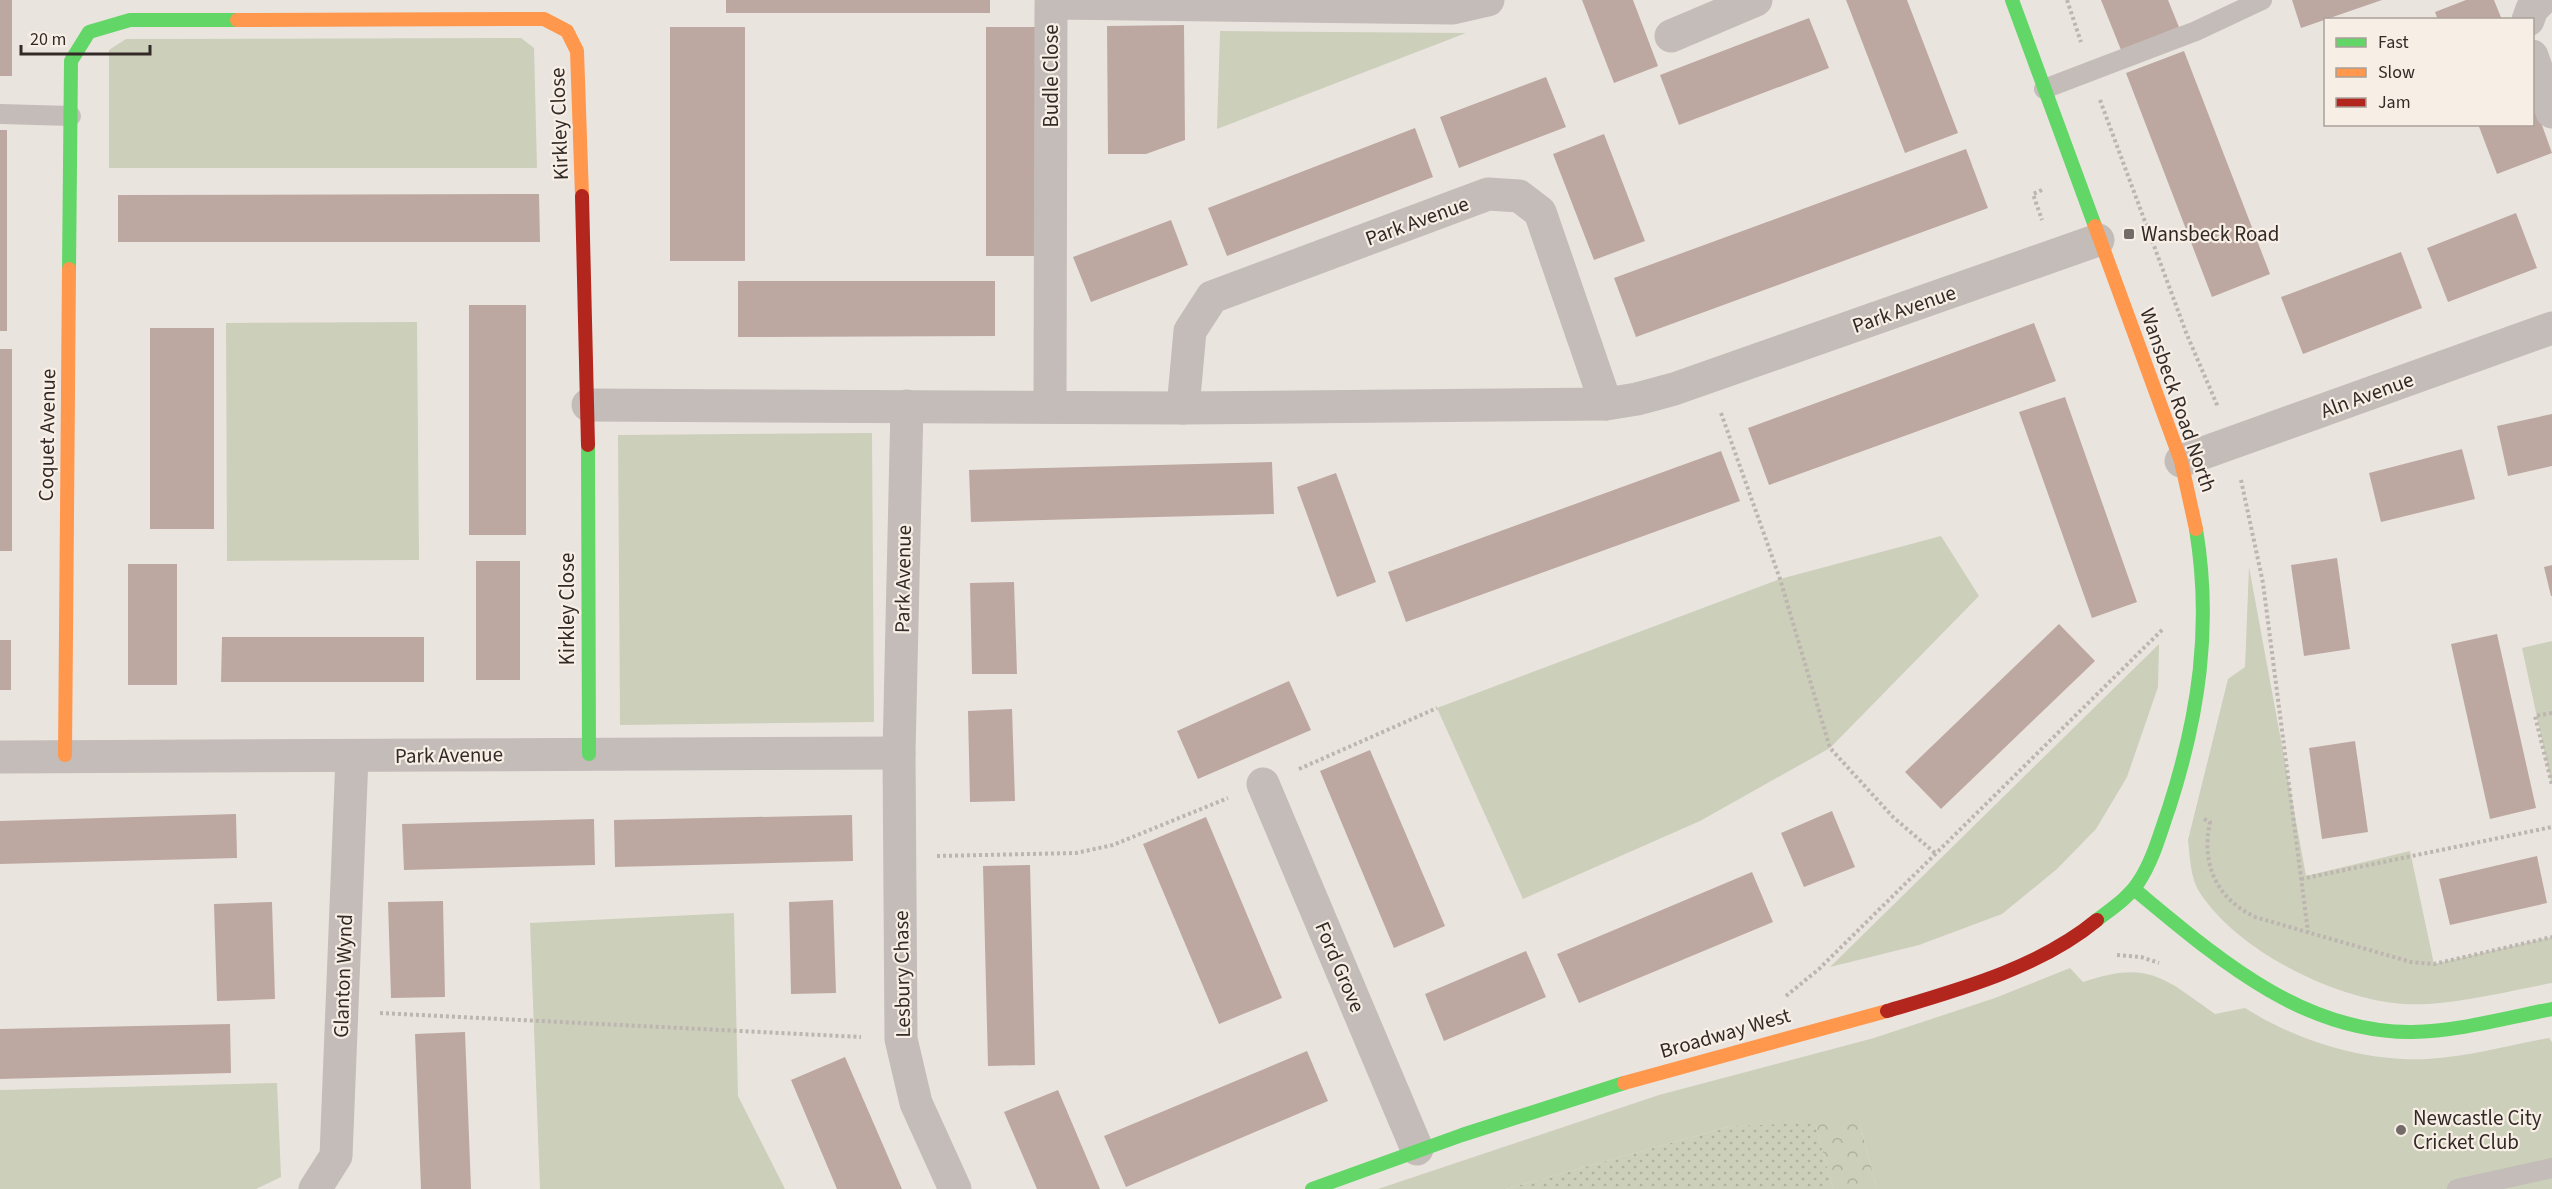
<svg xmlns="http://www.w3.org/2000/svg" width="2552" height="1189" font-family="'Source Sans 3',sans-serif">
<defs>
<pattern id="forest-crowns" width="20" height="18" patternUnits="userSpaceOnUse" patternTransform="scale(1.5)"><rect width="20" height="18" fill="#cccfba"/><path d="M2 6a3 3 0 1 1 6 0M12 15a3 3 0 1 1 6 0" fill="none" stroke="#b0b2a0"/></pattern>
<pattern id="park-dots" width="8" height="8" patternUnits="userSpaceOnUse" patternTransform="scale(1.5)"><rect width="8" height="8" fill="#cccfba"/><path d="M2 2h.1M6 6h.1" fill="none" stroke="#b0b2a0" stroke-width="1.8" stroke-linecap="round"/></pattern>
</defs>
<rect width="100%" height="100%" fill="#eae4df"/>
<!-- grass -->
<g fill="#cccfba">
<polygon points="1220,31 1466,33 1217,129"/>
<polygon points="521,38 534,48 537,168 109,168 109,50 126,39"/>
<polygon points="417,322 419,560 227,561 226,323"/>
<polygon points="872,433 874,722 620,725 618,435"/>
<polygon points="1941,536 1979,596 1830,748 1700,821 1523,899 1437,708 1780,579"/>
<path d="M2249 567 2306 876 2410 851 2434 964 2552 937V983C2508 991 2446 1007 2403 1004 2334 999 2238 951 2200 893 2190 878 2190 856 2188 840L2228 679 2245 667Z"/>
<polygon points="2552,641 2552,781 2551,782 2522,648"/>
<polygon points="2159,644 2158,687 2127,777 2096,829 2057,869 2002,914 1919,945 1830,967"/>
<polygon points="734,913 738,1096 785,1189 540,1189 530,923"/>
<path d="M2070 968 2083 982C2148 960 2163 977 2215 1014L2245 1008C2297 1041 2365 1062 2427 1059 2468 1057 2510 1045 2549 1038L2552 1042V1189H1877L1860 1124 1732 1126 1506 1189H1378L1659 1095 1874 1038 1995 998Z"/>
<polygon points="277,1083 281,1177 256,1189 0,1189 0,1090"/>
</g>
<!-- forest -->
<polygon fill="url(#forest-crowns)" points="1815,1123 1860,1124 1877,1189 1833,1189"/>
<!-- park -->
<polygon fill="url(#park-dots)" points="1815,1123 1833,1189 1506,1189 1732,1126"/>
<!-- building -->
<g fill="#bda8a1">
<rect x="0" y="0" width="12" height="76"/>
<rect x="726" y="0" width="264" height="13"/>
<polygon points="1582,0 1633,0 1658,66 1614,83"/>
<polygon points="1846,0 1907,0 1958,133 1905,153"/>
<polygon points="2101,0 2168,0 2179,27 2121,50"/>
<polygon points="2292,0 2382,0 2301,28"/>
<polygon points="2466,0 2494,0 2502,20 2438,20 2435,12"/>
<polygon points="1809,18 1829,68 1679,125 1660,75"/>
<polygon points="1184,25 1185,140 1146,154 1108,154 1107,26"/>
<rect x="670" y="27" width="75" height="234"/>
<polygon points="986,27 1044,27 1043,256 986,256"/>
<polygon points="2184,51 2270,274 2212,297 2126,73"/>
<polygon points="1546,77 1566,127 1459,168 1440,117"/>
<polygon points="2533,100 2552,153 2497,174 2478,124 2532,124"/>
<polygon points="1415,128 1433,177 1227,256 1208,208"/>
<rect x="0" y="130" width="7" height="201"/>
<polygon points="1604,134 1645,241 1594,260 1553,154"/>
<polygon points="1966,149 1988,208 1636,337 1614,278"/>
<polygon points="539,194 540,242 118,242 118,195"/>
<polygon points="2516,213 2537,268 2448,302 2427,248"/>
<polygon points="1171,220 1188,265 1091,302 1073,257"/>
<polygon points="2401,252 2422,308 2303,354 2281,297"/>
<polygon points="738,281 995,281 995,336 738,337"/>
<rect x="469" y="305" width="57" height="230"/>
<polygon points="2034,323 2056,381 1769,485 1748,428"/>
<rect x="150" y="328" width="64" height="201"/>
<rect x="0" y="349" width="12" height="202"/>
<polygon points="2065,397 2137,602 2092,618 2019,412"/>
<polygon points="2552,414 2552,466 2508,476 2497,426"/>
<polygon points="2462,449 2475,499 2381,522 2369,473"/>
<polygon points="1721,451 1740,501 1406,622 1388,572"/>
<polygon points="1272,462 1274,514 971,522 969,470"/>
<polygon points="1336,473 1376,582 1337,597 1297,487"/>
<polygon points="2337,558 2350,649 2304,656 2291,565"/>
<rect x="476" y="561" width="44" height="119"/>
<rect x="128" y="564" width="49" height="121"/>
<polygon points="2552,565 2552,596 2551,596 2544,567"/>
<polygon points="1014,582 1017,674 972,674 970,583"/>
<polygon points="2059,624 2095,661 1941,809 1905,772"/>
<polygon points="2497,634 2536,808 2490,819 2451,644"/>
<polygon points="222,637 424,637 424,682 221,682"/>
<rect x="0" y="640" width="11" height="50"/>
<polygon points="1289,681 1311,730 1198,779 1177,731"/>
<polygon points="1012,709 1015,801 970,802 968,711"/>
<polygon points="2355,741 2368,832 2322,839 2309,748"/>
<polygon points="1370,750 1445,926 1394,948 1320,771"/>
<polygon points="1832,811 1855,867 1804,887 1781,833"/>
<polygon points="236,814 237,858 0,864 0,821"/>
<polygon points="852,815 853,861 615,867 614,820"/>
<polygon points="1206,817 1282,998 1219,1024 1143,844"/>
<polygon points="594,819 595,865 404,870 402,824"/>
<polygon points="2537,856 2547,903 2450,925 2439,879"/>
<polygon points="1030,865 1035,1065 988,1066 983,866"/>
<polygon points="1752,872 1773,922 1579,1003 1557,954"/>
<polygon points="833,900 836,993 791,994 789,902"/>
<polygon points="443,901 445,997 391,998 388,902"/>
<polygon points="272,902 275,999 217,1001 214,904"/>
<polygon points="1526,951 1546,997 1444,1041 1425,994"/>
<polygon points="230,1024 231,1073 0,1079 0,1029"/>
<polygon points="465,1032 471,1189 421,1189 415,1034"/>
<polygon points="1307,1051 1328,1101 1126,1187 1104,1136"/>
<polygon points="845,1057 902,1189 837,1189 791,1080"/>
<polygon points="1058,1090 1100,1189 1037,1189 1004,1112"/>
</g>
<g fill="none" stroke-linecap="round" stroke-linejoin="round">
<!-- path -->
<g stroke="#bcb5b0" stroke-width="4" stroke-dasharray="3 3" stroke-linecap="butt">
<polyline points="2067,0 2081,42"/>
<polyline points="2100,100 2187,335 2218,407"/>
<polyline points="2042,190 2033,194 2042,220"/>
<polyline points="1721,413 1780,579 1830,748 1893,817 1935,853"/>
<polyline points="2241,480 2263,583 2308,932"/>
<polyline points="2552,713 2535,716 2552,785"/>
<polyline points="1299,769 1437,708"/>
<path d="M2204 819 2210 822C2201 864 2216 898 2255 917L2411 962 2434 964 2552 937"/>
<polyline points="937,856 1076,853 1113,845 1228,798"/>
<polyline points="2301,879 2552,827"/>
<polyline points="2117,955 2141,957 2159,963"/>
<polyline points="1786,996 1819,969 2163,629"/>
<polyline points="380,1013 861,1037"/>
</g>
<!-- lane -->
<g stroke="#c3bcb8" stroke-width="20">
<polyline points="2044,89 2196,31 2262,0"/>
<polyline points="0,114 71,116"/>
<polyline points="2457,1189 2552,1168"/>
</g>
<!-- street -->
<g stroke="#c3bcb8" stroke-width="33">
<polyline points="2528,20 2532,9 2541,0"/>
<polyline points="1671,36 1756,0"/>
<polyline points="2532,56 2552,112"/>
<polyline points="588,405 1183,408 1606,404 1637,399 1674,389 2098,240"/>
<polyline points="907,406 899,753 901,1039 916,1103 955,1189"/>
<polyline points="1050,407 1051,3 1453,8 1488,0"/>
<polyline points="1183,408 1190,331 1212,297 1488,194 1519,196 1540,212 1606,404"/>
<polyline points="2181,461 2552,328"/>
<polyline points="0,757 899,753"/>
<polyline points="1263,784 1417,1149"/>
<polyline points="315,1189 336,1156 352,757"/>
</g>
<!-- fast -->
<g stroke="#63d668" stroke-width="14">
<polyline points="2012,0 2095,226"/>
<polyline points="69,269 71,61 89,32 130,20 237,20"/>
<polyline points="588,445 589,754"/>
<path d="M2134 889C2215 956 2301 1033 2412 1032 2459 1031 2506 1018 2552 1009"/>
<path d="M2097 920C2111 909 2128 898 2138 883 2153 861 2160 833 2169 808 2199 715 2212 626 2196 529"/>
<polyline points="1312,1189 1462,1135 1624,1083"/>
</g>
<!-- slow -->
<g stroke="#ff974d" stroke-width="14">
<polyline points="237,20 544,19 567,31 577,51 582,196"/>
<polyline points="2095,226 2181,461 2196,529"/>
<polyline points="65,755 69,269"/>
<polyline points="1624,1083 1887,1011"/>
</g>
<!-- jam -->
<g stroke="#b3261e" stroke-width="14">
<polyline points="582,196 588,445"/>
<path d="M1887 1011C1958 990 2039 968 2097 920"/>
</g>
</g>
<!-- markers -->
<g fill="#736b67" stroke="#f7eee5" stroke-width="2">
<rect x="2123" y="228" width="12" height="12" rx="3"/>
<circle cx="2401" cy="1130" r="6"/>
</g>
<g text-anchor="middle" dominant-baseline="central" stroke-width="4.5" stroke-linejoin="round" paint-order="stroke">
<!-- street labels -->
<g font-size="21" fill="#332a27" stroke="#f7eee5">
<text transform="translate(1051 76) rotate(-90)">Budle Close</text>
<text transform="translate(559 124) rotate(-92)">Kirkley Close</text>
<text transform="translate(1417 221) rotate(-20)">Park Avenue</text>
<text transform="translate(1904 309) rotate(-19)">Park Avenue</text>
<text transform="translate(2367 395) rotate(-20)">Aln Avenue</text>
<text transform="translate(2178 400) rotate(71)">Wansbeck Road North</text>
<text transform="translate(47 435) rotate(-89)">Coquet Avenue</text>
<text transform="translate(903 579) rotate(-89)">Park Avenue</text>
<text transform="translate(567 609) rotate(-90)">Kirkley Close</text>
<text transform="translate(449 755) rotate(-1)">Park Avenue</text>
<text transform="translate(1340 967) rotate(67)">Ford Grove</text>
<text transform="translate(902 974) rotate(-91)">Lesbury Chase</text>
<text transform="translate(343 976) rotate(-88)">Glanton Wynd</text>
<text transform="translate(1725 1033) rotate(-16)">Broadway West</text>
</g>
<!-- poi labels -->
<g font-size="21" fill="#332a27" stroke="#f7eee5" text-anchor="start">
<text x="2141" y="234">Wansbeck Road</text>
<text x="2413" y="1118">Newcastle City<tspan x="2413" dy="24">Cricket Club</tspan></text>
</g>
</g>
<!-- legend -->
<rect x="2324" y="18" width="210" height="108" fill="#f7eee5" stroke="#a9a099" stroke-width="1.5"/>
<rect x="2336" y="38" width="30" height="9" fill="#63d668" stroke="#a9a099" stroke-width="1.5"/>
<text x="2378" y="48" font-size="18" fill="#332a27">Fast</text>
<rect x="2336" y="68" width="30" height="9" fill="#ff974d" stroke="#a9a099" stroke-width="1.5"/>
<text x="2378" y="78" font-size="18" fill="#332a27">Slow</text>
<rect x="2336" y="98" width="30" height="9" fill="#b3261e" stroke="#a9a099" stroke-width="1.5"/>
<text x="2378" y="108" font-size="18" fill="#332a27">Jam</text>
<!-- scale -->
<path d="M21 45v9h129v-9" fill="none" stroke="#332a27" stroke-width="3"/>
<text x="30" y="45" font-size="18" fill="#332a27" stroke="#f7eee5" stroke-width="4.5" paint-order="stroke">20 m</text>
</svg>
